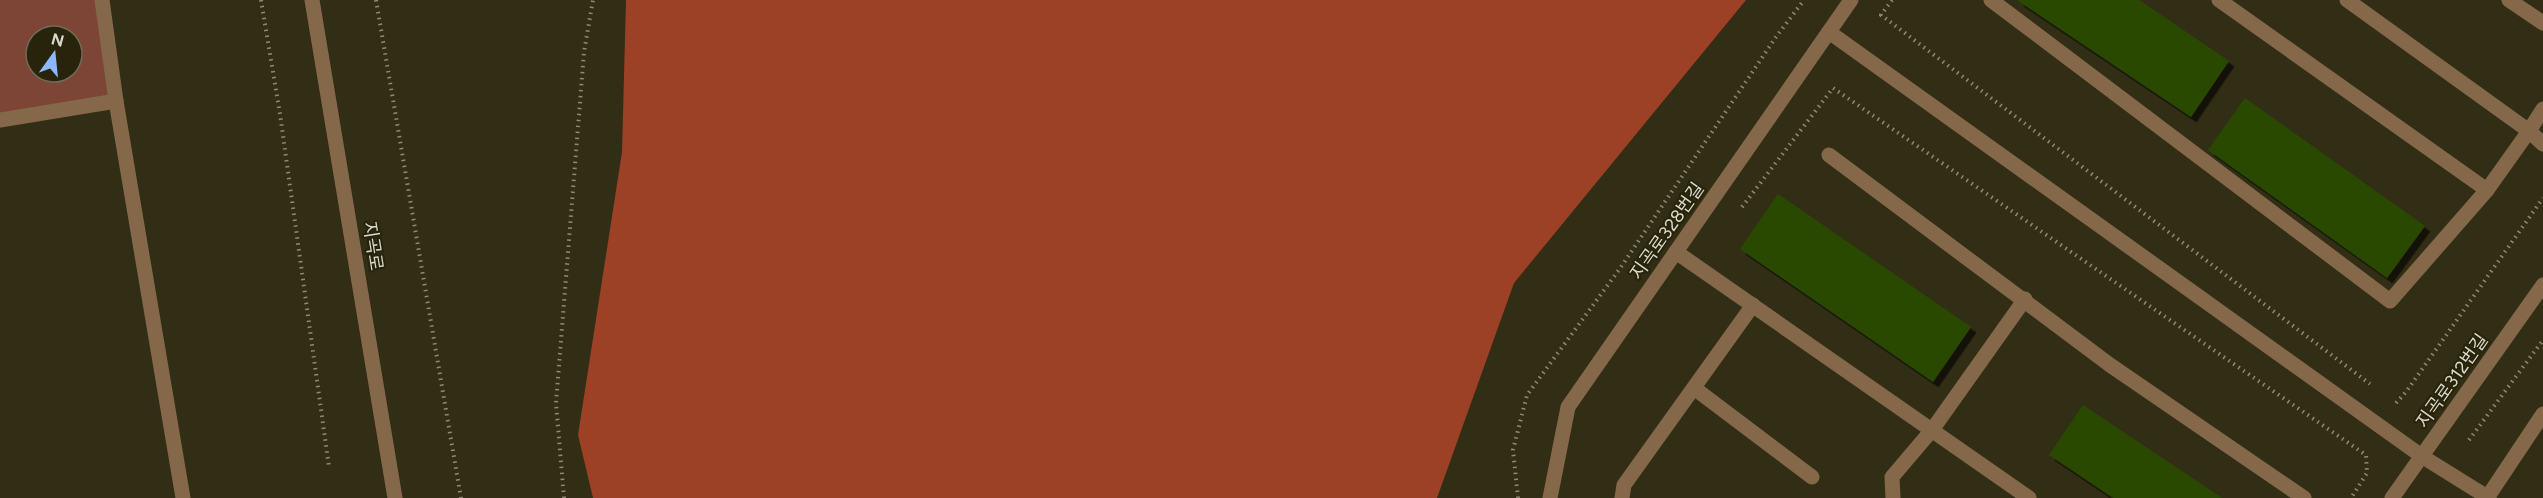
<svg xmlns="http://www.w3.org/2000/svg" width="2543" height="498" font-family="Figtree,'Noto Sans KR',sans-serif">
<defs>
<filter id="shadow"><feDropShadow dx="5.5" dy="5.5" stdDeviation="0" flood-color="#0009"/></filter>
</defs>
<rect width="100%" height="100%" fill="#322e15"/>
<!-- green -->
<path fill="#7c4536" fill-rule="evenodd" d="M0 0H102L116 101 0 120ZM36 36H72V72H36Z"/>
<!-- forest -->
<polygon fill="#9c4026" points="626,0 1746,0 1514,283 1437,498 593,498 578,435 622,152"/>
<!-- building -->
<g fill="#2a4900" filter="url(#shadow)">
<polygon points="2017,0 2139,0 2229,61 2191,117"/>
<polygon points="2245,98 2425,226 2387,278 2208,150"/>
<polygon points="1778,194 1971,327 1933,382 1740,249"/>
<polygon points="2083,405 2222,498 2113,498 2049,455"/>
</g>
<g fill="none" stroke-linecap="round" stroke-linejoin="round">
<!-- path -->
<g stroke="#8d8a76" stroke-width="4" stroke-dasharray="1.5 4.5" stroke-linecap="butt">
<polyline points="261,0 280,114 329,467"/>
<polyline points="376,0 461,498"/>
<polyline points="1892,0 1881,15 2370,384"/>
<polyline points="1742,207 1833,88 2366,455 2367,473 2351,498"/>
<polyline points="2396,403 2406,392 2543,198"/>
<polyline points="2469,440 2543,340"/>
<polyline points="564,498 556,403 584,52 593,0"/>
<polyline points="1518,498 1513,450 1527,395 1621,267 1776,37 1804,0"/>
</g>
<!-- minor -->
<g stroke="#856849" stroke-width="15">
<polyline points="102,0 116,101 183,498"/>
<polyline points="312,0 395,498"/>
<polyline points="1991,0 2390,301 2487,190"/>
<polyline points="2219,0 2487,190 2529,131 2347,0"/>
<polyline points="2509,0 2543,23"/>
<polyline points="1829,32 2423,457 2489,498"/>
<polyline points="2543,109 2529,131 2543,144"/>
<polyline points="0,120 116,101"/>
<polyline points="1829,155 2110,365 2304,498"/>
<polyline points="1676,252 2029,498"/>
<polyline points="1694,388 1812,477"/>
<polyline points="1550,498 1568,407 1851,0"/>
<polyline points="1622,498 1624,485 1753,305"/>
<polyline points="1893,498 1892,477 1932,430 2025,299"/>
<polyline points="2392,498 2543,285"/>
<polyline points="2487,498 2543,414"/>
</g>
</g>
<g text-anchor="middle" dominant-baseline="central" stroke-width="4.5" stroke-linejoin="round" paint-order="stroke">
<!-- street labels -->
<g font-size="18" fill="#dad8c9" stroke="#28240b">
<text transform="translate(1667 231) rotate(-55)">지곡로328번길</text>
<text transform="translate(373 246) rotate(81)">지곡로</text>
<text transform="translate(2452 381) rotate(-55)">지곡로312번길</text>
</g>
</g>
<!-- north arrow -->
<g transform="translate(54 54) rotate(15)"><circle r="28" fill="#28240b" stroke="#6f6c57" stroke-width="1.5"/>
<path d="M0-4.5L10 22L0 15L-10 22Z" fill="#8cb9fc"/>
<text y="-9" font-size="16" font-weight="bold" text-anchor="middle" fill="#dad8c9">N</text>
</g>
</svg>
